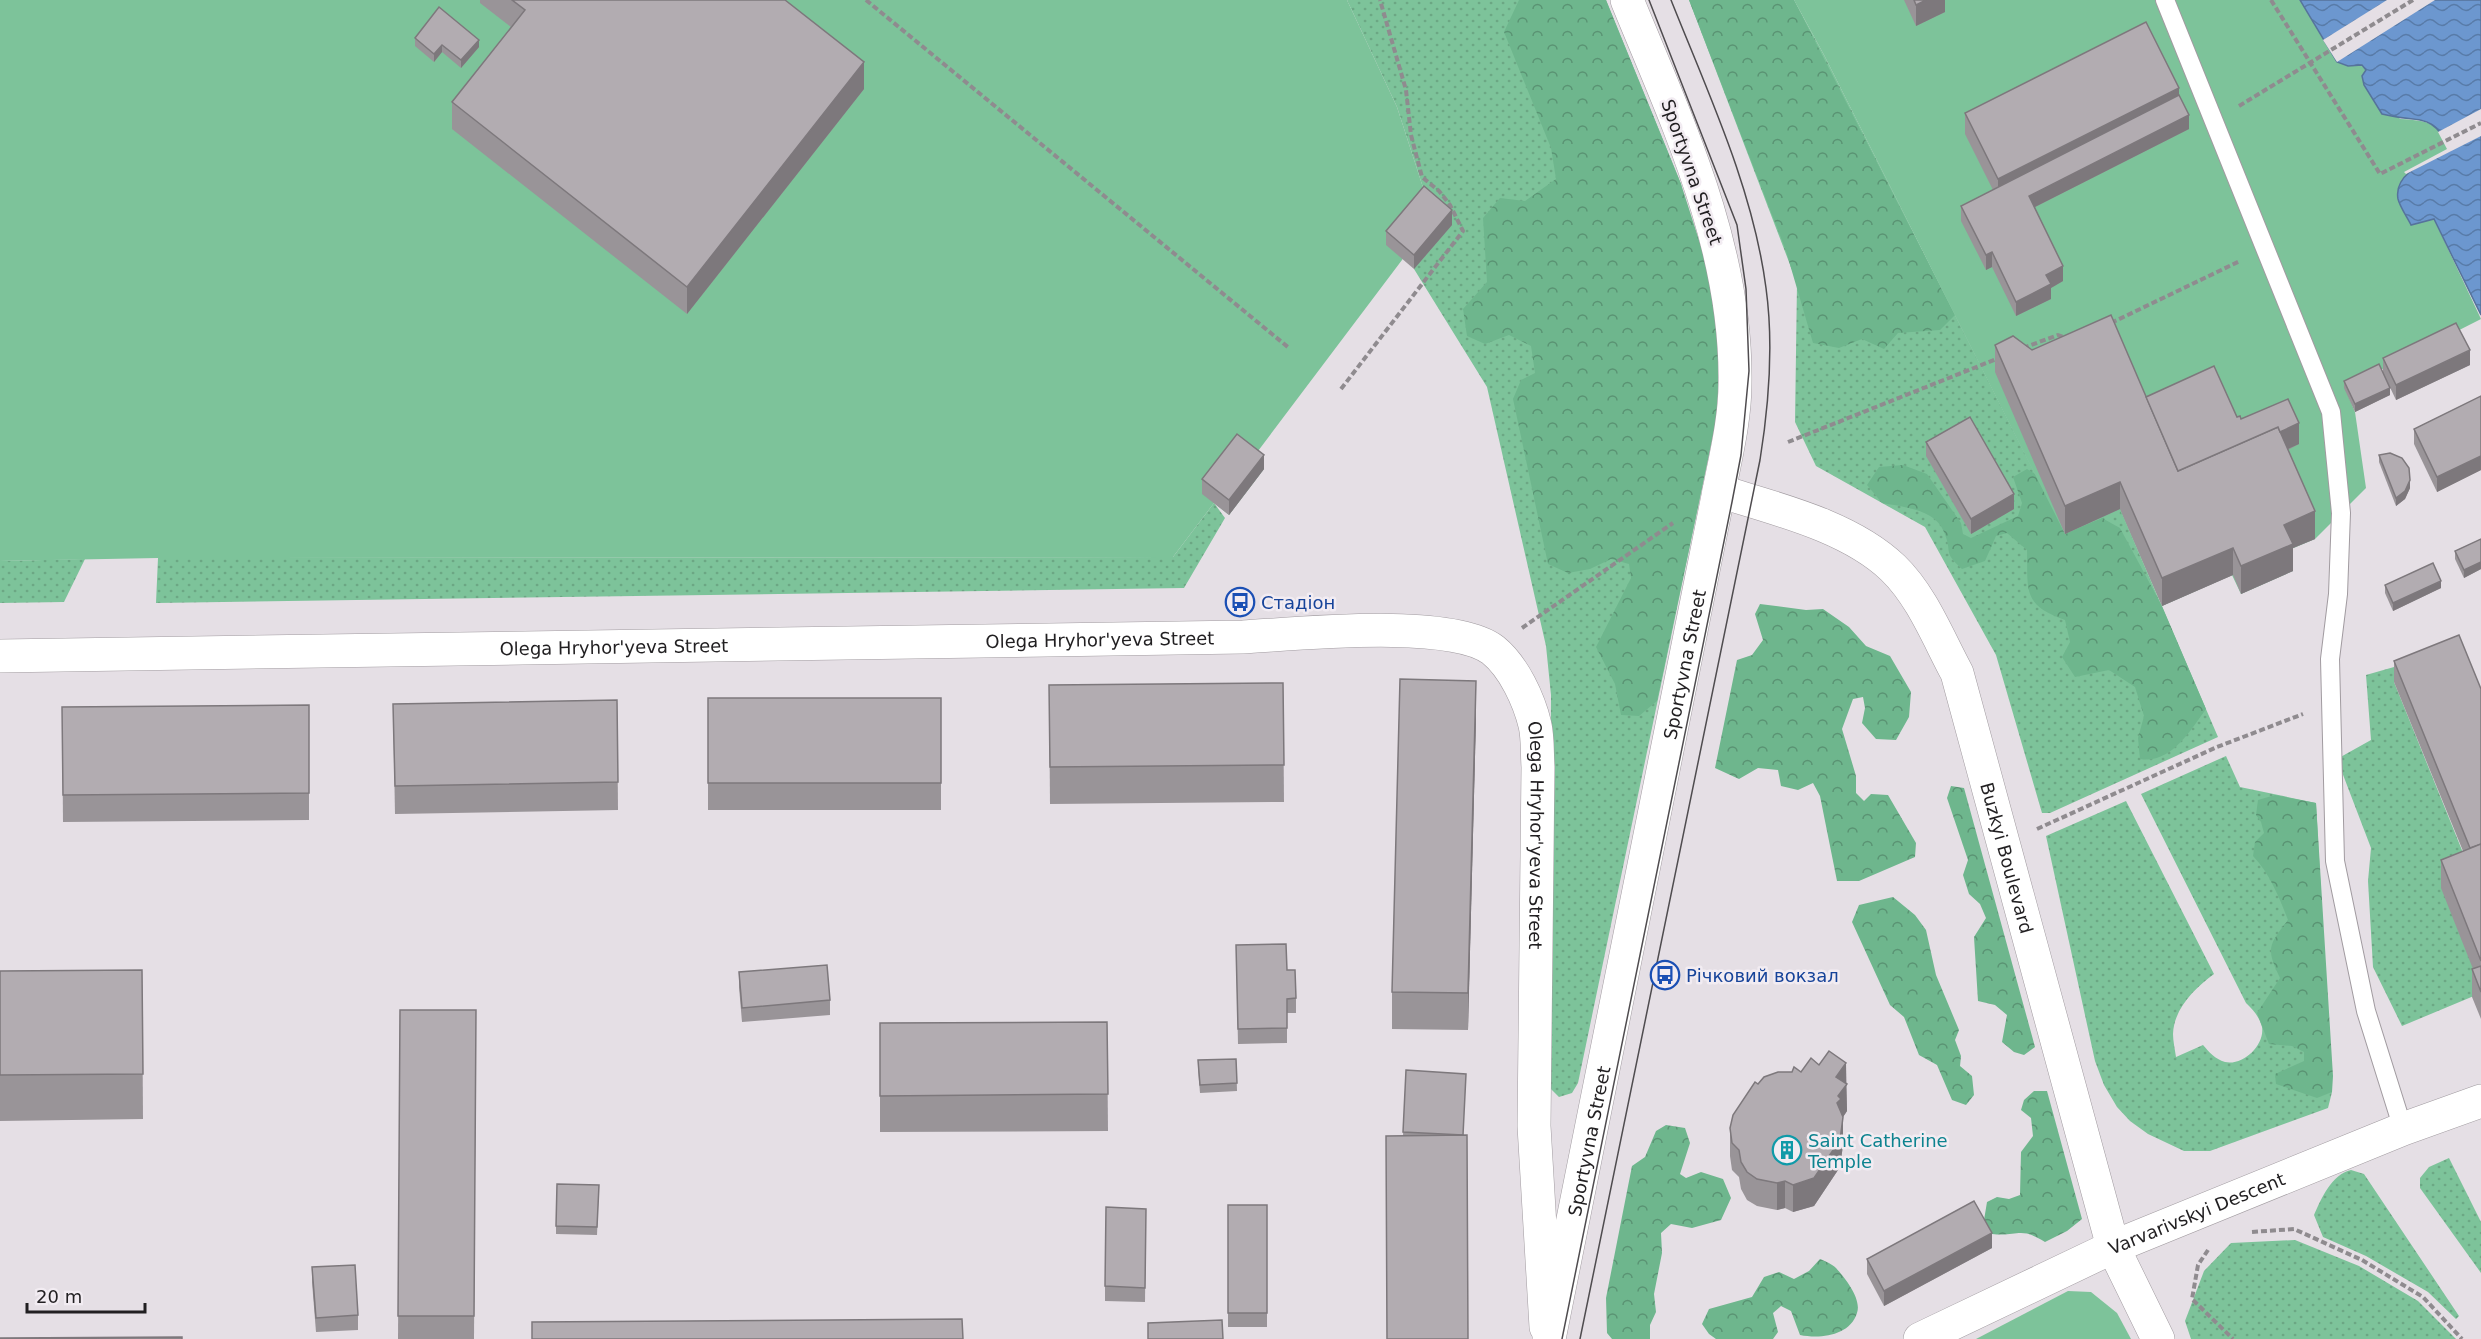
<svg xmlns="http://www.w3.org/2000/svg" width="2481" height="1339" font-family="'DejaVu Sans',sans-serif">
<defs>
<pattern id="grass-dots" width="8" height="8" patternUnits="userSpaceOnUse" patternTransform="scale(1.5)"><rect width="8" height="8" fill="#7dc39a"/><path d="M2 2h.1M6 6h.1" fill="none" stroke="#6ca784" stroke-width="1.8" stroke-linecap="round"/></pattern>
<pattern id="forest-crowns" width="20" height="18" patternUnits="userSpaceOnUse" patternTransform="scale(1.5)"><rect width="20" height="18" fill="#6eb68d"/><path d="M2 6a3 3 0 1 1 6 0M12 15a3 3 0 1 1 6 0" fill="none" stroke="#5a9373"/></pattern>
<pattern id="water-waves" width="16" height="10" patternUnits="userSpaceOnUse" patternTransform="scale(1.5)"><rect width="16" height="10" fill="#6c97cf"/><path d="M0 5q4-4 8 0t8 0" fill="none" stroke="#587ba8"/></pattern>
</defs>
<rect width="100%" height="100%" fill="#e5dfe5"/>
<!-- grass -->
<g fill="url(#grass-dots)">
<polygon points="1347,0 1606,0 1681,184 1717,416 1578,1083 1572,1093 1559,1097 1549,1087 1551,695 1546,646 1487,387 1414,269 1429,206 1397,107"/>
<polygon points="1689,0 1794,0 1824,55 2065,533 2120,509 2218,737 2050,813 2042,813 1996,655 1925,527 1816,466 1795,422 1797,283"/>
<polygon points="1214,503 1225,518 1184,588 156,603 158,558 1173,557"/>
<polygon points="85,559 64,602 0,603 0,561"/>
<polygon points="2394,667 2397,681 2394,682 2472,875 2481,988 2481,993 2402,1026 2373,967 2368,881 2371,848 2337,759 2371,740 2366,675"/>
<path d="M2226 756 2240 787 2316 803 2332 1092 2328 1108 2210 1151H2184L2148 1134 2130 1121 2117 1107 2104 1085 2095 1061 2046 836 2126 801 2214 974C2195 988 2174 1008 2173 1034 2173 1041 2175 1050 2176 1057L2203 1045C2209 1052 2215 1059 2225 1062 2243 1066 2265 1045 2262 1027 2259 1016 2253 1010 2246 1003L2141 794Z"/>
<polygon points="2449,1158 2481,1222 2481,1273 2420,1188 2420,1178 2429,1167"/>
<path d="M2351 1170 2364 1174 2459 1316 2456 1319 2428 1292 2366 1256 2323 1237 2314 1215C2321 1199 2332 1174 2351 1170Z"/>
<polygon points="2295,1240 2359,1266 2418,1301 2456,1339 2191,1339 2185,1321 2204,1271 2231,1243"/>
</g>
<!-- forest -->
<g fill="url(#forest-crowns)">
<polygon points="1519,0 1606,0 1681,184 1715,290 1720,348 1717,416 1657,701 1639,716 1621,715 1615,684 1596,647 1631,578 1629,564 1611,559 1590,569 1568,573 1548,564 1513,399 1521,380 1535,373 1531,346 1509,335 1485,344 1467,336 1463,309 1487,282 1483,218 1500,198 1525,201 1556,179 1551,148 1504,32"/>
<polygon points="1689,0 1794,0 1955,315 1940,330 1898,333 1884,349 1862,339 1839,348 1813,343 1786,251"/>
<path d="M1903 465 1927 474 1961 523 1963 534 1971 538 2018 516 2022 503 2013 477 2027 469 2037 475 2065 533 2102 518 2120 528 2162 606 2206 709C2190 731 2171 764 2140 759L2138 738 2144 716 2135 687 2109 670 2075 677 2062 657 2070 642 2065 620C2022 605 2028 590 2027 550L2007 533 1996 536 1985 561 1962 569C1942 551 1953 553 1944 532 1935 509 1903 507 1882 503L1867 485 1879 467Z"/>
<polygon points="1760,604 1806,610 1823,609 1849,627 1866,646 1890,656 1911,692 1909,717 1896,740 1876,739 1862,723 1865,708 1863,697 1853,699 1842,729 1856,776 1856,793 1864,801 1871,794 1888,795 1916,843 1915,857 1859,881 1837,881 1820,796 1813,783 1798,790 1781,786 1778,770 1758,768 1739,779 1715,768 1737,660 1752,655 1763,640 1755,614"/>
<polygon points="1951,786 1964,788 2035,1047 2024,1055 2014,1052 2002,1042 2007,1015 1995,1005 1978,1001 1974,937 1986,918 1980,904 1969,894 1963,875 1968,860 1947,798"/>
<path d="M2275 795 2316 803 2333 1076 2332 1092 2317 1098 2276 1084 2275 1074 2304 1061V1052L2292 1046 2269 1044 2257 1013 2280 978C2266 948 2268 946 2288 920 2279 897 2270 874 2253 856L2255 842 2264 833 2261 822 2256 815 2258 800Z"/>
<polygon points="1893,897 1915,915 1926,930 1936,975 1959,1030 1955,1040 1961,1056 1960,1066 1972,1076 1974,1095 1966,1105 1952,1100 1937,1065 1919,1055 1904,1017 1890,1005 1852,922 1859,905"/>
<path d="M2034 1091H2047L2082 1219 2067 1231 2045 1242C2020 1226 2018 1237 1992 1234L1984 1220 1987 1202 1997 1197 2009 1199 2020 1195 2021 1152 2033 1136 2031 1118 2021 1110 2024 1100Z"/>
<polygon points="1666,1125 1685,1128 1690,1143 1680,1174 1686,1178 1701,1172 1723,1179 1731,1198 1721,1220 1692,1228 1671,1224 1661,1233 1662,1253 1654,1294 1656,1312 1650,1325 1650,1339 1612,1339 1607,1333 1606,1298 1632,1166 1645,1157 1656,1131"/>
<path d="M1820 1259C1825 1261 1832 1264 1836 1268 1845 1278 1862 1299 1857 1313 1850 1336 1820 1339 1800 1335L1791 1311 1781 1306 1773 1313 1778 1332 1773 1339H1716L1709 1334 1702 1324 1709 1309 1752 1297 1764 1277 1779 1272 1794 1279 1809 1271Z"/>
</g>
<!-- park -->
<g fill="#7dc39a">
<polygon points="0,0 1347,0 1397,107 1429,206 1402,260 1252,459 1264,469 1229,515 1214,503 1173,557 158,558 0,561"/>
<path d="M1794 0H2301L2348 66 2362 65 2366 70 2362 76 2400 119C2431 121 2437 122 2451 150L2434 219 2481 319 2345 388 2355 412 2366 488 2315 539 2284 552 2293 571 2241 594 2232 575 2162 606 2120 510 2065 534 1824 55Z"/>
<polygon points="2068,1291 2091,1292 2117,1313 2131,1339 1976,1339"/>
</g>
<!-- water -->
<path fill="url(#water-waves)" stroke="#56739b" stroke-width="1.5" d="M2300 0H2481V315L2434 219 2411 225C2407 217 2400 207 2398 199 2393 171 2432 160 2451 150 2431 110 2420 124 2382 114L2364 85 2362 76 2366 70 2362 65 2348 66 2337 62Z"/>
<!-- pier -->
<g fill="#e5dfe5">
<polygon points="2387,0 2435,0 2337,62 2323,40"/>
<polygon points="2481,109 2481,136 2406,174 2404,172 2447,149 2438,132"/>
</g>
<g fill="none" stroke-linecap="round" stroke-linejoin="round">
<!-- service casing -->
<g stroke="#a19ba0" stroke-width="20">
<polyline id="service" points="2165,0 2331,412 2341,513 2338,594 2330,659 2335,861 2366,1011 2403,1129"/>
</g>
<!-- minor casing -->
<g stroke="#a19ba0" stroke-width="34">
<g id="minor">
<path id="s1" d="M1719 491C1776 509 1849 526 1893 568 1922 596 1938 638 1957 673L2113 1247 2158 1339"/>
<path id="s2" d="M0 656 1243 637C1297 634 1451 618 1493 650 1514 667 1529 700 1535 725 1538 738 1537 753 1538 767L1534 1126 1546 1327"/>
<path id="s3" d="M1920 1339 2113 1247 2403 1129 2481 1101"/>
</g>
</g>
<!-- tertiary casing -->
<g stroke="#a19ba0" stroke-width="34">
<g id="tertiary">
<path id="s4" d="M1549 1339 1719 491C1726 455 1735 419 1735 383 1737 247 1677 122 1627 0"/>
</g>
</g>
<!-- path -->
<g stroke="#8f8b8f" stroke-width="4" stroke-dasharray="6 3" stroke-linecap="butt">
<polyline points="866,0 1289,348"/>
<polyline points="2271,0 2380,174 2481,123"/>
<polyline points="2239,106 2413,0"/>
<polyline points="2111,323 2240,261"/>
<polyline points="2023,348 2058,335 2066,338"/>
<polyline points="1341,389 1463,231 1450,205 1439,191 1422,177 1411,135 1406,90 1380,0"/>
<polyline points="1788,442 1999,358"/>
<polyline points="1522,628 1673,523"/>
<polyline points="2037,829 2217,747 2303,714"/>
<polyline points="2252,1232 2294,1229 2362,1260 2423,1297 2462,1339"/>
<polyline points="2208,1250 2198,1265 2192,1299 2233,1339"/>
</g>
<!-- service -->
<use href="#service" stroke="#fff" stroke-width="18"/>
<!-- minor -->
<use href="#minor" stroke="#fff" stroke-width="33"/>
<!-- tertiary -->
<use href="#tertiary" stroke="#fff" stroke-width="33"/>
<!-- tram -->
<g stroke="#4f4c4f" stroke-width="1.5">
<polyline points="1562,1339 1732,502 1741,455 1749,371 1746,289 1737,225 1649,0"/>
<path d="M1580 1339 1760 460C1769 404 1774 346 1766 288 1753 188 1708 93 1671 0"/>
</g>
</g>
<!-- wall -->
<g fill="#999498">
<polygon points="480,0 785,0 864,89 687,314 452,129 452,102 511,27 480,3"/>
<polygon points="1904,0 1945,0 1945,12 1916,26"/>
<polygon points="415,38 479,47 461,68 442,52 434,62 415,46"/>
<polygon points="2179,95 2189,129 2035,207 2063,281 2051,288 2051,299 2016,316 1992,267 1986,270 1961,221 1961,206 1993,190 1965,134 1965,113"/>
<polygon points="1452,225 1414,269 1386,245 1386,231"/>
<polygon points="1995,345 2032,350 2146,397 2241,419 2299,444 2288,450 2315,539 2293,548 2293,571 2241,594 2233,575 2162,606 2120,509 2065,534 1995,372"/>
<polygon points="2383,358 2470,365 2396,400 2387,381 2390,395 2355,412 2344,388 2344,381 2383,372"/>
<polygon points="2481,396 2481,470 2437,492 2414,444 2414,429"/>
<polygon points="1926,442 2014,509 1971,534 1926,456"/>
<polygon points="2379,455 2410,488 2405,499 2396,506 2379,462"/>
<polygon points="1264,469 1229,515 1202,494 1202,479"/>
<polygon points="2481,539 2481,569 2464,578 2455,559 2455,551"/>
<polygon points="2385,585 2441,588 2393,611 2385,593"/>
<polygon points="2394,661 2481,689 2481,1019 2472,997 2472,969 2473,969 2441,888 2441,860 2463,851 2394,682"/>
<polygon points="1283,683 1284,802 1050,804 1049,685"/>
<rect x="708" y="698" width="233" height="112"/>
<polygon points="617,700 618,810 395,814 393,704"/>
<polygon points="309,705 309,820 63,822 62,707"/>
<polygon points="1476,718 1468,1030 1392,1029 1392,992"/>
<polygon points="1236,945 1287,970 1296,998 1296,1013 1287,1013 1287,1043 1238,1044"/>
<polygon points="142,970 143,1119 0,1121 0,971"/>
<polygon points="739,972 830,1000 830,1015 742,1022 739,987"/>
<polygon points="400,1010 476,1010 474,1339 398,1339"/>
<polygon points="1107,1022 1108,1131 880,1132 880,1023"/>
<polygon points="1236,1059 1237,1091 1200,1093 1198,1068"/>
<polygon points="1819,1065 1846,1083 1847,1111 1843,1117 1843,1145 1840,1167 1814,1206 1793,1212 1785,1208 1777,1210 1757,1206 1747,1200 1741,1189 1739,1177 1732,1170 1730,1156 1730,1128 1758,1084 1801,1072"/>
<polygon points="1406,1070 1464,1135 1403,1136"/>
<polygon points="599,1185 597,1235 556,1234 556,1226"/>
<rect x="1228" y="1205" width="39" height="122"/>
<polygon points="1146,1209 1145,1302 1105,1301 1105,1286"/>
<polygon points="1992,1248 1884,1306 1867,1274 1867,1259"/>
<polygon points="312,1267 358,1315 358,1330 316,1332 312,1282"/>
</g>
<!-- shaded-wall -->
<g fill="#7d787c">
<polygon points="1926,0 1945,0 1945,12 1916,26 1916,5"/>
<polygon points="479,40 479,47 461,68 461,60"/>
<polygon points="442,45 442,52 434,62 434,54"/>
<polygon points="864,62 864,89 687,314 687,287"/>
<polygon points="2179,88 2179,109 1998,200 1998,179"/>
<polygon points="2189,115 2189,129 2029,210 2029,196"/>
<polygon points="1452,210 1452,225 1414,269 1414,255"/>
<polygon points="1992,252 1992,267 1986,270 1986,255"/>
<polygon points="2063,266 2063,281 2051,288 2051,299 2016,316 2016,302 2046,275"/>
<polygon points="2470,350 2470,365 2396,400 2396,385"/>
<polygon points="2390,388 2390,395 2355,412 2355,404"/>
<polygon points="2299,423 2299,444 2178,498 2178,477"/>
<polygon points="1264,455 1264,469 1229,515 1229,500"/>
<polygon points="2481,456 2481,470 2437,492 2437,477"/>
<polygon points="2410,480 2410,488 2405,499 2396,506 2396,498"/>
<polygon points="2120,482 2120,509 2065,534 2065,506"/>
<polygon points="2014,494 2014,509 1971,534 1971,519"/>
<polygon points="2315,511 2315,539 2293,548 2293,571 2241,594 2241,566 2284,525"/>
<polygon points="2233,548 2233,575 2162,606 2162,578"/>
<polygon points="2481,562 2481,569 2464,578 2464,570"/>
<polygon points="2441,581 2441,588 2393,611 2393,603"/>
<polygon points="1476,681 1476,718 1468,1030 1468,993"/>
<polygon points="1846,1063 1847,1111 1841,1120 1836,1104 1836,1077"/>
<polygon points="1843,1117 1843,1145 1840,1167 1814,1206 1793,1212 1793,1185"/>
<polygon points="1785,1181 1785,1208 1777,1210 1777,1183"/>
<polygon points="1992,1233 1992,1248 1884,1306 1884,1291"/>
</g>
<!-- building -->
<g fill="#b2acb1" stroke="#7d787c" stroke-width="1.5">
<polygon points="512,0 785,0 864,62 687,287 452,102 525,10"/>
<polygon points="1914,0 1926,0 1916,5"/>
<polygon points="439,7 479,40 461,60 442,45 434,54 415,38"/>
<polygon points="2146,22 2179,88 1998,179 1965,113"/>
<polygon points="2179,95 2189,115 2029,196 2063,266 2046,275 2051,284 2016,302 1992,252 1986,255 1961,206"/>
<polygon points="1424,186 1452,210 1414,255 1386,231"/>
<polygon points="2111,315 2178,471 2278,427 2315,511 2284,525 2293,544 2241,566 2233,548 2162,578 2120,482 2065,506 1995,345 2013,336 2032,350"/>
<polygon points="2456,323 2470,350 2396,385 2383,358"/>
<polygon points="2379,364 2390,388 2355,404 2344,381"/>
<polygon points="2214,366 2237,417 2240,416 2241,419 2288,399 2299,423 2280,432 2278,427 2178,471 2146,397"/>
<polygon points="2481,396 2481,456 2437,477 2414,429"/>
<polygon points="1970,417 2014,494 1971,519 1926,442"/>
<polygon points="1237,434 1264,455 1229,500 1202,479"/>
<polygon points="2390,453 2402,458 2409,468 2410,480 2405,491 2396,498 2379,455"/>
<polygon points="2481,539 2481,562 2464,570 2455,551"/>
<polygon points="2433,563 2441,581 2393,603 2385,585"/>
<polygon points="2459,635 2481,689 2481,844 2470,848 2394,661"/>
<polygon points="1400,679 1476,681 1468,993 1392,992"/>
<polygon points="1283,683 1284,765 1050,767 1049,685"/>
<rect x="708" y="698" width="233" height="85"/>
<polygon points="617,700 618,782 395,786 393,704"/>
<polygon points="309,705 309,793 63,795 62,707"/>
<polygon points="2481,844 2481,961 2441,860"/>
<polygon points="1286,944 1287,970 1295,970 1296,998 1287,999 1287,1028 1238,1029 1236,945"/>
<polygon points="827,965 830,1000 742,1008 739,972"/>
<polygon points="2481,966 2481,992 2472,969"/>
<polygon points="142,970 143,1074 0,1075 0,971"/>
<polygon points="400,1010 476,1010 474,1316 398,1316"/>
<polygon points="1107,1022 1108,1094 880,1096 880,1023"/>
<polygon points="1829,1051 1846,1063 1836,1077 1847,1084 1838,1096 1841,1099 1837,1103 1843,1117 1840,1140 1814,1178 1793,1185 1785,1181 1777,1183 1757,1179 1747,1172 1741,1162 1739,1150 1732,1143 1730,1128 1733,1115 1755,1082 1758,1084 1764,1077 1778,1072 1792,1072 1794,1067 1801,1072 1811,1058 1819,1065"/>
<polygon points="1236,1059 1237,1083 1200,1085 1198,1060"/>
<polygon points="1406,1070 1466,1074 1463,1135 1403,1132"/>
<polygon points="1467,1135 1468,1339 1387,1339 1386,1136"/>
<polygon points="557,1184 599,1185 597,1227 556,1226"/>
<polygon points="1974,1201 1992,1233 1884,1291 1867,1259"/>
<rect x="1228" y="1205" width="39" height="108"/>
<polygon points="1106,1207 1146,1209 1145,1288 1105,1286"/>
<polygon points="355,1265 358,1315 316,1318 312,1267"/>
<polygon points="962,1319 963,1339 532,1339 532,1322"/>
<polygon points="1222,1320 1223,1339 1148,1339 1148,1323"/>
<polygon points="182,1337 182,1339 0,1339 0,1338"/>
</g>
<!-- icons -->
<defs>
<g id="bus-ring" transform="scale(1.5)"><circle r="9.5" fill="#f2ecf2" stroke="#1a4fb4" stroke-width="1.5"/><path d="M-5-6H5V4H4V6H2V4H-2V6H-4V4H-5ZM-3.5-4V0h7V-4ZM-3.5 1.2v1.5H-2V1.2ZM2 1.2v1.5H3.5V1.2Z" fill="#1a4fb4"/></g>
<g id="building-ring" transform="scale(1.5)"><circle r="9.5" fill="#f2ecf2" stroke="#0f9aa8" stroke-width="1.5"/><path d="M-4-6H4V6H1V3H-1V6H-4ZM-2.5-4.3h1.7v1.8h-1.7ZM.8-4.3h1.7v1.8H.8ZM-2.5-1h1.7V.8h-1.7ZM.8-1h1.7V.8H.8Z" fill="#0f9aa8"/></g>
</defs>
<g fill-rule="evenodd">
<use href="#bus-ring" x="1240" y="602"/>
<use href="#bus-ring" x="1665" y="975"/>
<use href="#building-ring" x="1787" y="1150"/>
</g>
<g text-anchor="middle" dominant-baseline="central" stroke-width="5" stroke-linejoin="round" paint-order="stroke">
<!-- street labels -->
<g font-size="18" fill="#211f21" stroke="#f2ecf2">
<text transform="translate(1692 172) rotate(71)">Sportyvna Street</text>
<text stroke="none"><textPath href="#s2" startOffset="1100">Olega Hryhor'yeva Street</textPath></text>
<text stroke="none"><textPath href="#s2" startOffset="614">Olega Hryhor'yeva Street</textPath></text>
<text stroke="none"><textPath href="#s4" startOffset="688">Sportyvna Street</textPath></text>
<text stroke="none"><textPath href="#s2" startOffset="1694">Olega Hryhor'yeva Street</textPath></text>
<text stroke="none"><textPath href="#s1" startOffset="507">Buzkyi Boulevard</textPath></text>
<text stroke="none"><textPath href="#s4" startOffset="202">Sportyvna Street</textPath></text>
<text stroke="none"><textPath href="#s3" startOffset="304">Varvarivskyi Descent</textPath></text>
</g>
<!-- transit labels -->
<g font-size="18" fill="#164399" stroke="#f2ecf2" text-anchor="start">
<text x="1261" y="602">Стадіон</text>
<text x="1686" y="975">Річковий вокзал</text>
</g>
<!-- culture labels -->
<g font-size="18" fill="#0d838f" stroke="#f2ecf2" text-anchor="start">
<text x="1808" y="1140">Saint Catherine<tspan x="1808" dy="21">Temple</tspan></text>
</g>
</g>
<!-- scale -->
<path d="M27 1303v9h118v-9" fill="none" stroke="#211f21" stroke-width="3"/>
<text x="36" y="1303" font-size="18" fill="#211f21" stroke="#f2ecf2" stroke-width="4.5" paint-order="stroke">20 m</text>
</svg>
